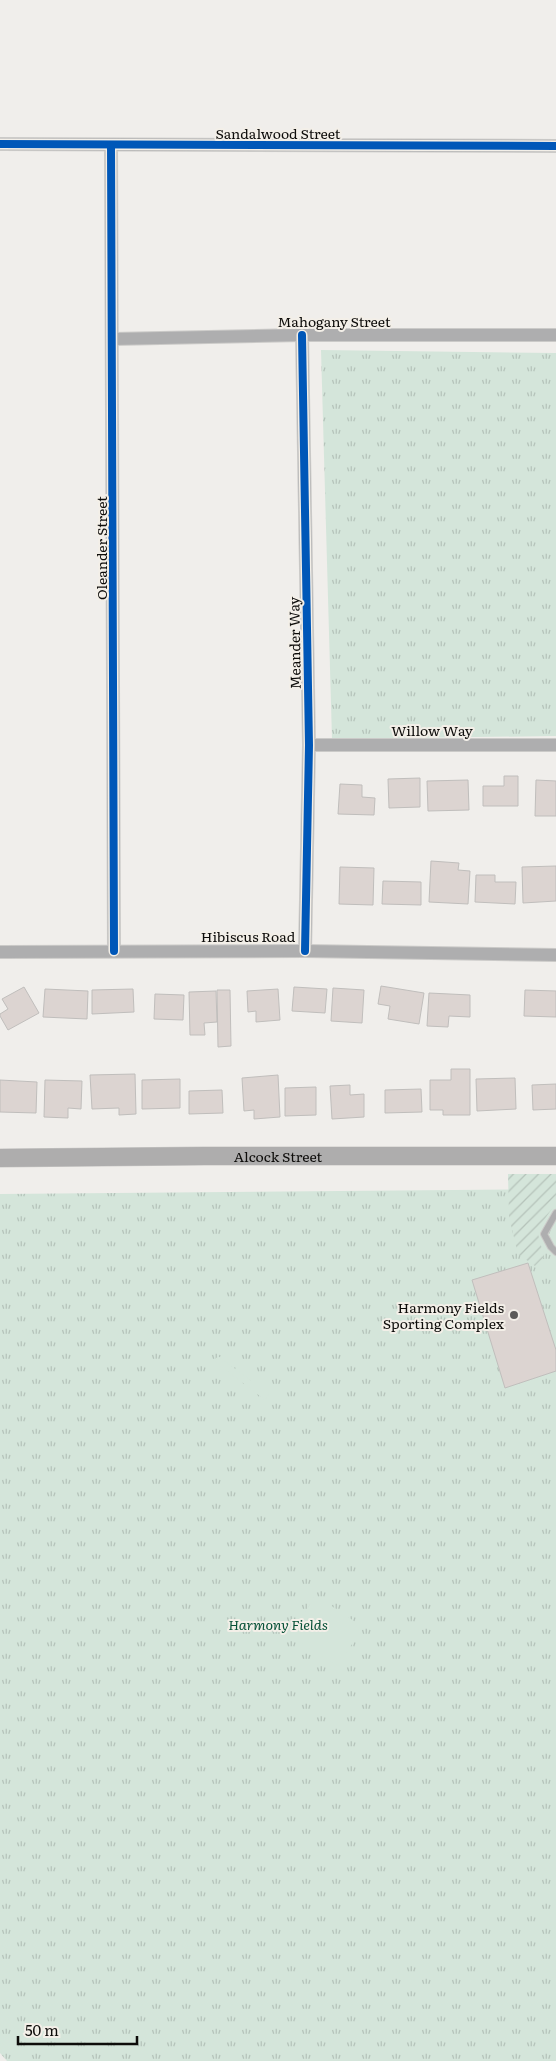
<svg xmlns="http://www.w3.org/2000/svg" width="556" height="2061" font-family="Literata,serif">
<defs>
<pattern id="grass-tufts" width="24" height="20" patternUnits="userSpaceOnUse" patternTransform="scale(1.25)"><rect width="24" height="20" fill="#d4e5da"/><path d="M3 7l-1-3M5 7V3M7 7l1-3M15 17l-1-3M17 17v-4M19 17l1-3" fill="none" stroke="#b5c3ba"/></pattern>
<pattern id="garden-furrows" width="10" height="10" patternUnits="userSpaceOnUse" patternTransform="scale(1.25)"><rect width="10" height="10" fill="#d4e5da"/><path d="M-1 1l2-2M0 10L10 0M9 11l2-2" fill="none" stroke="#b5c3ba"/></pattern>
</defs>
<rect width="100%" height="100%" fill="#f0eeeb"/>
<!-- grass -->
<g fill="url(#grass-tufts)">
<polygon points="321,350 556,353 556,736 332,739"/>
<polygon points="556,1189 556,2061 7,2061 0,2053 0,1194"/>
</g>
<!-- garden -->
<polygon fill="url(#garden-furrows)" points="508,1174 556,1174 556,1203 537,1230 544,1257 535,1266 518,1254 509,1217"/>
<!-- pitch -->
<g fill="#d4e5da">
<polygon points="218,1356 269,1394 265,1400 214,1361"/>
<polygon points="519,1569 556,1595 556,1605 515,1575"/>
<polygon points="315,1595 363,1627 338,1666 291,1637"/>
</g>
<!-- building -->
<g fill="#dcd4d1" stroke="#c0bebc">
<polygon points="504,776 518,776 518,806 483,806 483,786 504,786"/>
<polygon points="420,778 420,807 389,808 388,779"/>
<polygon points="468,780 469,810 428,811 427,781"/>
<polygon points="536,780 556,781 556,816 535,816"/>
<polygon points="340,784 362,785 362,797 375,798 374,815 338,814"/>
<polygon points="431,861 459,863 458,870 470,871 468,904 429,902"/>
<polygon points="556,866 556,901 523,903 522,867"/>
<polygon points="340,867 374,868 373,905 339,904"/>
<polygon points="476,875 495,875 495,882 516,882 515,904 475,902"/>
<polygon points="383,881 421,882 421,905 382,904"/>
<polygon points="381,986 424,993 419,1024 388,1019 390,1006 378,1004"/>
<polygon points="24,987 39,1013 8,1030 0,1016 0,1014 8,1009 2,999"/>
<polygon points="294,987 327,989 325,1013 292,1011"/>
<polygon points="333,988 364,990 362,1023 331,1021"/>
<polygon points="45,989 88,991 87,1019 43,1017"/>
<polygon points="133,989 134,1012 92,1014 92,990"/>
<polygon points="278,989 280,1020 256,1022 256,1011 248,1012 247,991"/>
<polygon points="217,990 230,990 231,1046 218,1047"/>
<polygon points="525,990 556,991 556,1017 524,1016"/>
<polygon points="216,991 217,1022 204,1023 205,1035 190,1035 189,992"/>
<polygon points="429,993 470,995 470,1017 449,1016 448,1027 427,1026"/>
<polygon points="155,994 184,995 183,1020 154,1019"/>
<polygon points="451,1069 470,1069 470,1115 443,1115 443,1110 430,1110 430,1080 451,1080"/>
<polygon points="135,1074 136,1114 119,1115 119,1108 92,1109 90,1075"/>
<polygon points="278,1075 280,1117 254,1119 254,1110 244,1111 242,1078"/>
<polygon points="515,1078 516,1109 477,1111 476,1079"/>
<polygon points="180,1079 180,1108 142,1109 142,1080"/>
<polygon points="0,1080 37,1082 36,1113 0,1112"/>
<polygon points="45,1080 82,1081 81,1109 68,1108 68,1118 44,1117"/>
<polygon points="556,1084 556,1109 533,1110 532,1085"/>
<polygon points="350,1085 350,1095 364,1094 364,1117 332,1119 330,1086"/>
<polygon points="316,1087 316,1115 285,1116 285,1088"/>
<polygon points="421,1089 422,1112 385,1113 385,1090"/>
<polygon points="222,1090 223,1113 189,1114 189,1091"/>
<polygon points="528,1263 556,1350 556,1371 505,1388 472,1280"/>
</g>
<g fill="none" stroke-linecap="round" stroke-linejoin="round">
<!-- service casing -->
<g stroke="#cbcac8" stroke-width="8">
<polyline id="service" points="556,1213 544,1234 551,1247 556,1252"/>
</g>
<!-- minor casing -->
<g stroke="#cbcac8" stroke-width="14">
<g id="minor">
<polyline points="0,144 556,146"/>
<polyline points="111,145 114,951"/>
<polyline points="302,335 309,745 305,951"/>
<polyline points="113,339 302,335 556,335"/>
<polyline points="309,745 556,745"/>
<polyline points="0,952 305,951 556,955"/>
</g>
</g>
<!-- secondary casing -->
<g stroke="#cbcac8" stroke-width="19">
<g id="secondary">
<path id="s1" d="M0 1158 204 1156H556"/>
</g>
</g>
<!-- service -->
<use href="#service" stroke="#aeaeaf" stroke-width="6"/>
<!-- minor -->
<use href="#minor" stroke="#aeaeaf" stroke-width="12"/>
<!-- secondary -->
<use href="#secondary" stroke="#aeadad" stroke-width="18"/>
<!-- cycleway casing -->
<g stroke="#f3efe8" stroke-width="11">
<g id="cycleway">
<polyline points="0,144 556,146"/>
<polyline points="111,145 114,951"/>
<polyline points="302,335 309,745 305,951"/>
</g>
</g>
<!-- cycleway -->
<use href="#cycleway" stroke="#0057b8" stroke-width="8"/>
</g>
<!-- markers -->
<circle fill="#5c5b59" stroke="#f3efe8" stroke-width="2" cx="514" cy="1315" r="5"/>
<g text-anchor="middle" dominant-baseline="central" stroke-width="4" stroke-linejoin="round" paint-order="stroke">
<!-- street labels -->
<g font-size="14" fill="#0d0c0a" stroke="#f3efe8">
<text x="278" y="133">Sandalwood Street</text>
<text x="334" y="321">Mahogany Street</text>
<text transform="translate(101 548) rotate(-90)">Oleander Street</text>
<text transform="translate(294 643) rotate(-91)">Meander Way</text>
<text x="432" y="730">Willow Way</text>
<text x="248" y="936">Hibiscus Road</text>
<text stroke="none"><textPath href="#s1" startOffset="278">Alcock Street</textPath></text>
</g>
<!-- poi labels -->
<g font-size="14" fill="#0d0c0a" stroke="#f3efe8" text-anchor="end">
<text x="504" y="1307">Harmony Fields<tspan x="504" dy="16">Sporting Complex</tspan></text>
</g>
<!-- park labels -->
<g font-size="14" font-style="italic" fill="#065036" stroke="#f3efe8">
<text x="278" y="1624">Harmony Fields</text>
</g>
</g>
<!-- scale -->
<path d="M18 2036v8h119v-8" fill="none" stroke="#0d0c0a" stroke-width="2.5"/>
<text x="25" y="2036" font-size="15" fill="#0d0c0a" stroke="#f3efe8" stroke-width="4" paint-order="stroke">50 m</text>
</svg>
